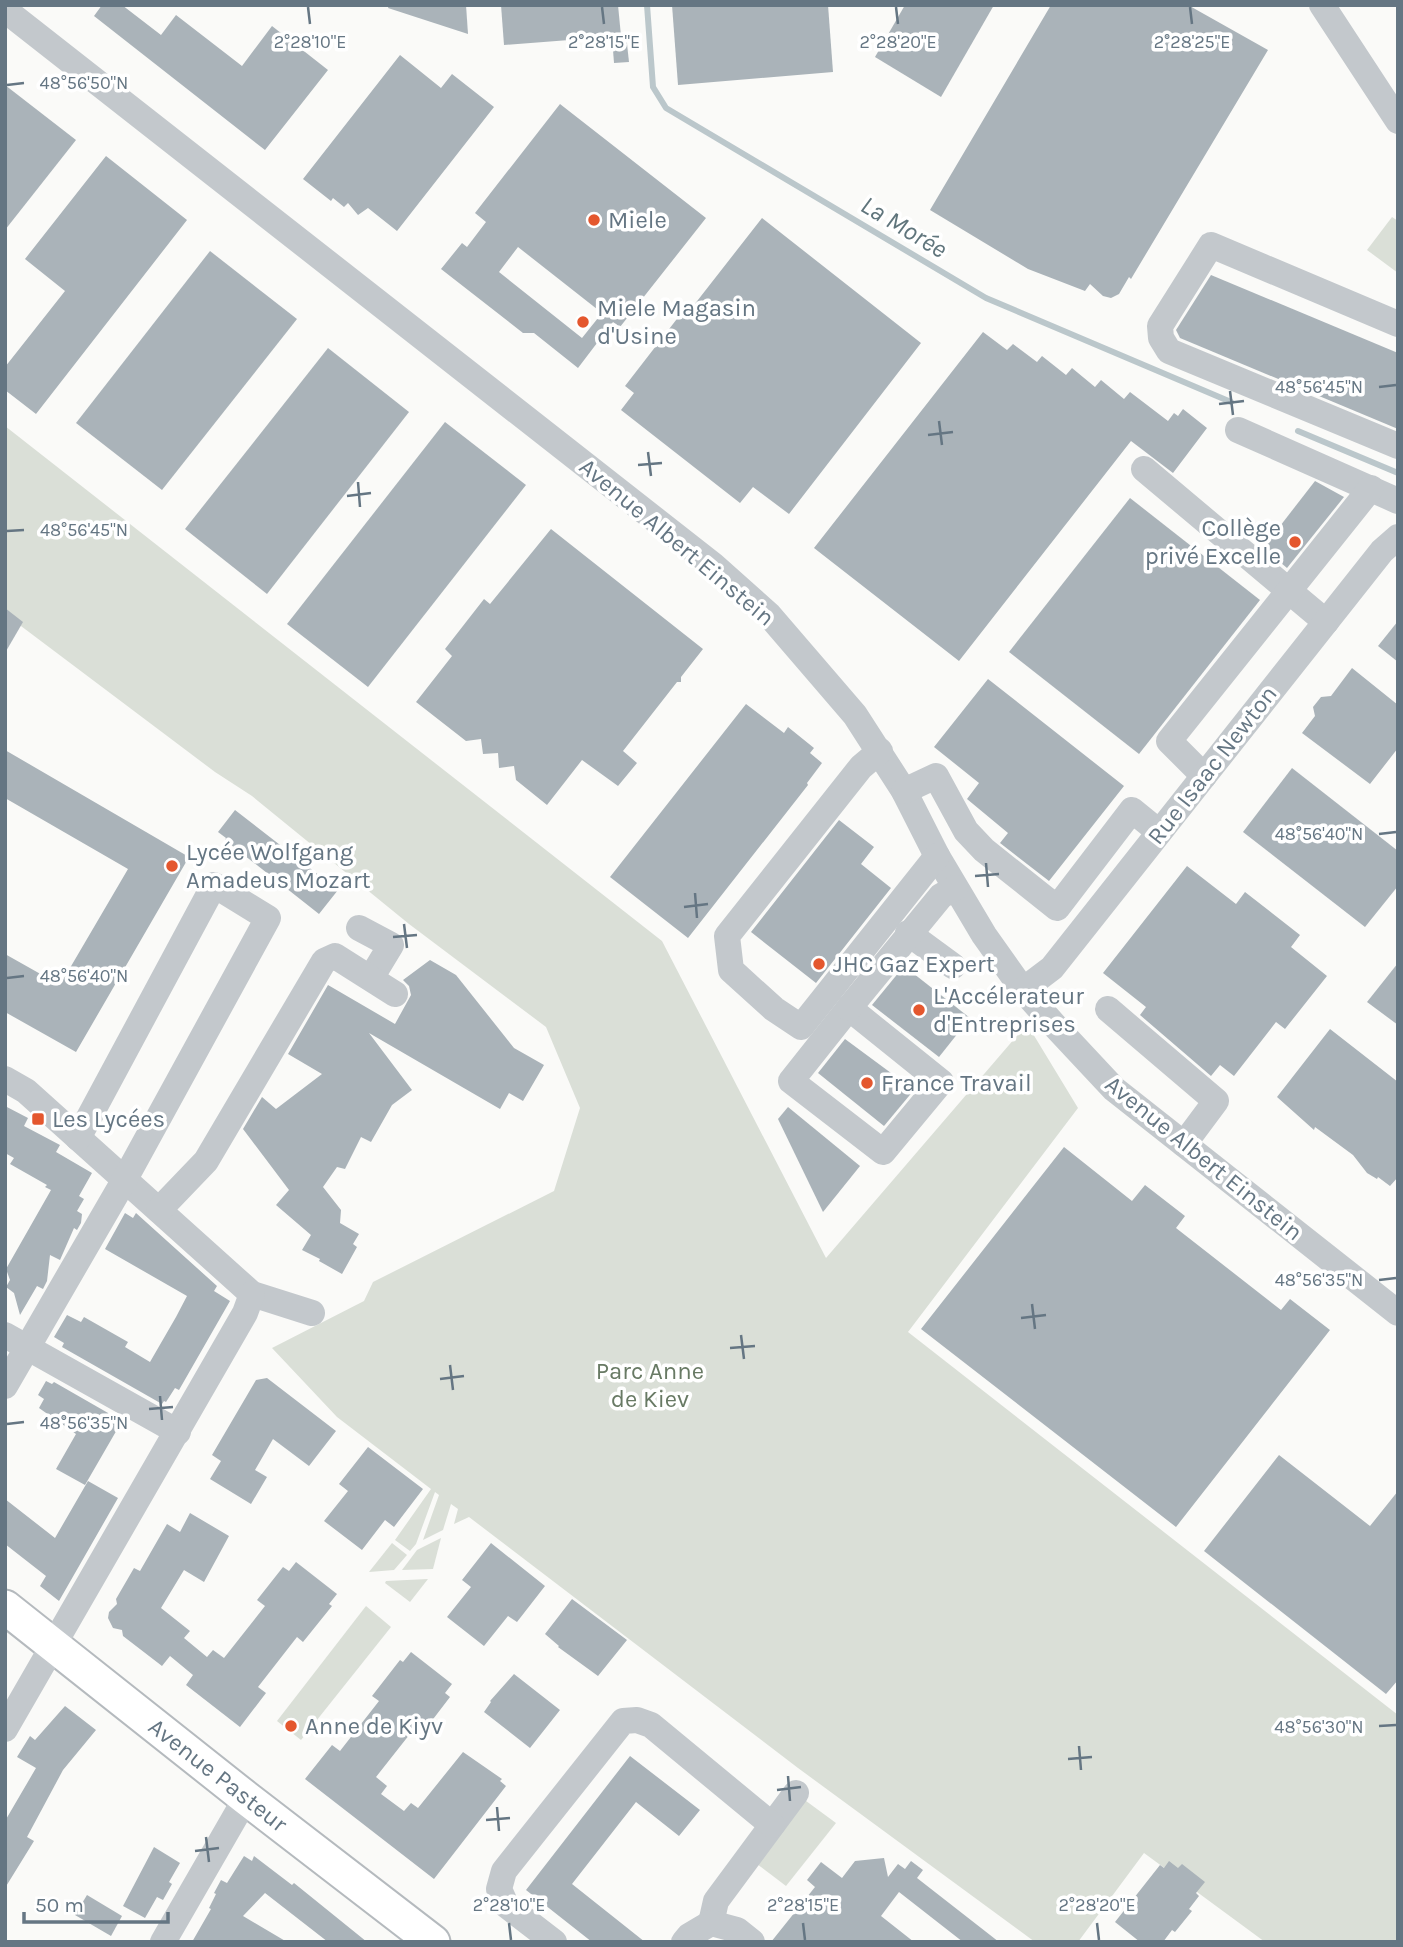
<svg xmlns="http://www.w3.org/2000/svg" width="1403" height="1947" font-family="Karla,sans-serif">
<rect width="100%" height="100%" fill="#fafaf8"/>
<!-- green -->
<g fill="#dadfd7">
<polygon points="1392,217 1398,221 1398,273 1367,250"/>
<polygon points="5,426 662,941 826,1258 1027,1024 1078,1108 908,1332 1398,1715 1398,1942 1265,1942 1144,1853 1078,1942 1035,1942 798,1768 469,1517 454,1524 458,1509 451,1504 443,1530 423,1540 439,1495 435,1492 416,1544 410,1551 395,1540 431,1489 337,1417 272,1348 364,1301 373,1282 554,1191 580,1108 546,1027 409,924 252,796 215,772 5,614"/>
<polygon points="441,1538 433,1569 402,1570 417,1550"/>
<polygon points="392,1543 407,1555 394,1570 369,1572"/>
<polygon points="428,1579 410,1602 385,1583 386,1581"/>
<polygon points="366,1606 391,1627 301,1740 277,1721"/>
<polygon points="802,1798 836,1823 786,1886 753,1861"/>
</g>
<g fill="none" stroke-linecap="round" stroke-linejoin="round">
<!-- stream -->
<g stroke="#bbc7cb" stroke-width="6">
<polyline points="647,5 653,87 666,108 986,298 1231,402"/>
<polyline points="1298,431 1398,473"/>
</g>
</g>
<!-- building -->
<g fill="#aab3b9" fill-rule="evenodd">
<polygon points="102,5 122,5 161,35 176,15 242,66 272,26 328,70 265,150 94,16"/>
<polygon points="389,5 466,5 468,34 388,8"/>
<polygon points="501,5 618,5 621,36 504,45"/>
<polygon points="672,5 828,5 833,72 678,85"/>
<polygon points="905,5 994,5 941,97 875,57"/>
<polygon points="1051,5 1188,5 1268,50 1131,279 1129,277 1119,294 1111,298 1103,296 1090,284 1085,291 1028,269 930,210"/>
<polygon points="626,35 629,62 614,63 612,37"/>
<polygon points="400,55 441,88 452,74 494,107 397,231 368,208 358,215 348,203 344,207 333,198 331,201 303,179"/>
<polygon points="5,85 76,140 5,230"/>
<path d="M560 104 706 218 620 327 613 322 578 368 534 333H523L441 269 462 243 467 247 486 222 475 213ZM518 247 602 313 582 338 499 272Z"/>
<polygon points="106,156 187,220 36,414 5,390 5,367 65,291 25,259"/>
<polygon points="762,218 921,343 789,514 753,487 740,503 621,410 634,393 625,386 690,302 694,305"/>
<polygon points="210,251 297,319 162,490 76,423"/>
<polygon points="1211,275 1398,353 1398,429 1180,338 1176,330"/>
<polygon points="983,332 1007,350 1013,344 1037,362 1042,356 1066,375 1072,368 1095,387 1101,380 1124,399 1130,392 1168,421 1174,413 1178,416 1183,409 1207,428 1173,473 1131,441 959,661 814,548"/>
<polygon points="328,348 409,412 267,594 185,529"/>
<polygon points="445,422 526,485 368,687 287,624"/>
<polygon points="1315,481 1344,497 1287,568 1263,548"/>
<polygon points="1130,498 1260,600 1139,754 1009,652"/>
<polygon points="551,529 703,649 681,677 681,682 677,682 623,751 637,763 618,786 582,760 547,805 516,780 514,766 499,768 498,753 483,754 481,739 466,741 416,702 452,656 445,649 484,599 490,604"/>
<polygon points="5,608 23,622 5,653"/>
<polygon points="1398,621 1398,662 1378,646"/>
<polygon points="1352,668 1398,705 1398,748 1370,784 1302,733 1315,716 1313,707 1321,697 1331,696"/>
<polygon points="988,679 1124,786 1049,881 1000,843 1008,833 967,799 979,783 934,747"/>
<polygon points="746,704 784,733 788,727 814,748 810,753 822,763 807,783 808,785 688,938 610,877"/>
<polygon points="5,750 189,857 76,1052 5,1012 5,954 60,985 128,869 5,798"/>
<polygon points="1292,768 1398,851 1398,886 1365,927 1243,832"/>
<polygon points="235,810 338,890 319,914 225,840 226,838 218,832"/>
<polygon points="839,820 874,847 861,864 891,888 816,983 751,932"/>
<polygon points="1187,866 1236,904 1245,892 1300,935 1291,947 1327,976 1285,1029 1276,1022 1234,1076 1220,1065 1211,1076 1140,1015 1146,1007 1103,973"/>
<polygon points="430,960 456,975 514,1048 544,1065 523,1101 509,1093 500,1109 369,1033 412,1090 392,1105 371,1142 361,1137 345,1169 337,1167 323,1187 341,1210 340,1223 359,1234 353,1244 357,1247 342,1274 319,1261 320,1259 302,1250 311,1235 276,1205 289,1190 243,1129 262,1097 276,1109 322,1074 288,1054 328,985 395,1024 411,995 409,986 403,980"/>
<polygon points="1398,963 1398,1025 1367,1002"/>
<polygon points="904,966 970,1018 939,1057 872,1005"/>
<polygon points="1330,1029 1398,1082 1398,1177 1390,1186 1378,1177 1377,1179 1367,1173 1353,1155 1315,1127 1314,1130 1277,1097"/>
<polygon points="845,1039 914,1090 884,1126 818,1073"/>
<polygon points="5,1106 28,1118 24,1126 60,1145 56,1152 92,1173 79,1196 84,1199 77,1211 82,1214 81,1223 77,1230 74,1228 60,1260 50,1255 47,1281 43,1289 37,1286 20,1315 14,1293 6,1287 10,1280 6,1269 51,1190 45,1187 47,1185 10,1164 14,1158 5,1153"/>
<polygon points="788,1107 860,1166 823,1212 778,1119"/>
<polygon points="1064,1147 1132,1201 1145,1185 1185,1216 1176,1228 1281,1310 1290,1299 1330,1330 1176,1527 921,1329"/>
<polygon points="125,1213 133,1218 136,1213 217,1286 214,1291 230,1301 179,1390 175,1388 166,1402 164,1401 162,1404 62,1347 64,1343 54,1337 67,1315 81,1322 84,1317 128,1342 125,1347 150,1362 176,1317 187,1296 105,1249"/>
<polygon points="267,1378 336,1431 309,1466 273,1439 255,1470 267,1477 251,1504 210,1479 221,1461 212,1455 256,1380"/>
<polygon points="46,1381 52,1384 54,1382 122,1421 85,1485 56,1469 76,1434 39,1408 44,1399 38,1395"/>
<polygon points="368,1447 423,1489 394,1527 385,1520 362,1550 324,1521 348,1491 339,1484"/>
<polygon points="1279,1455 1370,1526 1398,1491 1398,1680 1386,1694 1204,1551"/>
<polygon points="88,1481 118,1498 59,1601 40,1586 46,1576 5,1544 5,1499 55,1538"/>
<polygon points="190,1513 229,1536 204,1582 184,1570 161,1608 190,1631 184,1638 207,1657 213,1650 224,1658 265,1606 257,1600 283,1567 289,1571 296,1562 337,1594 329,1604 332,1606 303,1642 297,1637 258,1687 266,1693 240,1727 186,1685 193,1675 170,1656 162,1666 123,1636 122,1630 113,1628 108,1618 109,1612 117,1604 116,1599 134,1568 140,1571 167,1524 180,1532"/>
<polygon points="491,1543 545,1586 517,1622 508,1616 484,1646 447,1617 471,1587 462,1580"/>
<polygon points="572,1599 627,1640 598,1676 558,1647 559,1646 545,1634"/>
<polygon points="411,1652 452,1684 445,1693 450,1697 424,1731 417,1725 376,1777 387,1786 381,1794 404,1811 411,1803 418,1808 463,1752 502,1779 500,1781 506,1786 434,1879 305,1779 332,1745 340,1751 379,1701 372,1696 400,1660 403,1662"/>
<polygon points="514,1674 560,1710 530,1748 484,1712 491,1702 490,1701"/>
<polygon points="65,1706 96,1730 63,1770 27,1837 34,1841 5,1888 5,1821 36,1768 17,1757 30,1736 35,1740"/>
<polygon points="630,1756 700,1810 679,1836 636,1802 572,1884 645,1942 592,1942 526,1890"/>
<polygon points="154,1847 180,1863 169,1882 172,1884 163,1900 157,1897 145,1918 123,1906"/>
<polygon points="244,1856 252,1861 254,1856 292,1885 294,1883 367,1942 328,1942 265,1893 243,1916 287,1942 192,1942 211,1909 209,1908 216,1894 214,1893 221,1880 227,1883"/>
<polygon points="884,1858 888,1877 898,1864 905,1869 911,1861 923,1870 917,1878 999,1942 963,1942 899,1892 881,1916 914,1942 771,1942 815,1887 807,1880 821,1862 842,1878 855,1861"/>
<polygon points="1169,1861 1178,1868 1182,1864 1205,1882 1196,1893 1199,1896 1189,1909 1192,1911 1175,1932 1172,1930 1163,1942 1140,1942 1115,1922 1160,1865 1164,1868"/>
<polygon points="87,1895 122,1916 111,1936 75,1915"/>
</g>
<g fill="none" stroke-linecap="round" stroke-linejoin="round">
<!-- major casing -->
<g stroke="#b5babe" stroke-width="37">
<polyline id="major" points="5,1607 246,1798 433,1942"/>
</g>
<!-- minor -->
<g stroke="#c3c8cc" stroke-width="26">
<polyline points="1322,5 1398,121"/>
<polyline points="5,10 713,565 769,615 855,715 904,791 937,856 984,935 1023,990 1056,1027 1114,1089 1398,1313"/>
<polyline points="1398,324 1211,245 1160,326 1161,338 1169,351 1398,446"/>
<polyline points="1238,430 1398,501"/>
<polyline points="1144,469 1326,622"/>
<polyline points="880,751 861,767 727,936 731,970 774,1009 801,1027 937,856"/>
<polyline points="1204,776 1169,741 1371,488"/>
<polyline points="904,791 936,776 966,831 984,850 1057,908 1132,810 1159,832"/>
<polyline points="359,928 391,945 371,978"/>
<polyline points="908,933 953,966"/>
<polyline points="1023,990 1052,968 1382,551 1398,537"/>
<polygon points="849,1008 941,1082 883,1152 791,1081"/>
<polyline points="849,1008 941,896 955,888"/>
<polyline points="1108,1009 1216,1101 1184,1144"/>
<polyline points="5,1079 26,1091 252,1294 312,1313"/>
<polyline points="159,1210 206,1161 324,961 335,956 395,994"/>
<polyline points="5,1335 178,1432"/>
<polyline points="5,1386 125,1179 268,918 214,885 78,1138"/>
<polyline points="5,1729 245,1313 252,1294"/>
<polyline points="711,1923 716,1901 796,1793"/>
<polyline points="163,1942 246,1798"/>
<polyline points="554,1942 506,1905 499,1889 504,1871 623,1721 637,1720 651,1725 772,1825"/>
<polyline points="684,1942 689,1936 711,1923 737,1930 752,1942"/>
</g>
<!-- major -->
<use href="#major" stroke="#fff" stroke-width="33"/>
</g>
<!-- ticks -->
<path fill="none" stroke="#657683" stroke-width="2.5" d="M308 7 310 24M602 7 604 24M896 7 898 24M1190 7 1192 24M7 85 24 83M1379 387 1396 385M1230 391 1233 415M1219 404 1244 401M939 421 942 445M928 435 953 432M648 452 651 476M638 465 662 463M358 482 360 507M347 496 371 493M7 531 24 530M1379 834 1396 832M986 863 988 887M975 876 999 874M695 893 697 918M684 907 708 904M404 924 407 948M393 937 417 935M7 978 24 976M1379 1280 1396 1278M1032 1304 1035 1329M1021 1318 1046 1315M741 1335 744 1359M730 1348 755 1346M450 1365 453 1390M440 1379 464 1376M160 1396 162 1420M149 1409 173 1407M7 1424 24 1422M1379 1726 1396 1725M1079 1746 1081 1770M1068 1759 1092 1757M788 1776 790 1801M777 1790 801 1787M497 1807 499 1831M486 1820 510 1818M206 1837 209 1862M195 1851 219 1848M509 1923 511 1940M803 1923 805 1940M1097 1923 1099 1940"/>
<!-- markers -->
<g fill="#e4572e" stroke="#fff" stroke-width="2.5">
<circle cx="594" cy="220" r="7"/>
<circle cx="583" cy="322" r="7"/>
<circle cx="1295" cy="542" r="7"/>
<circle cx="172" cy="866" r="7"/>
<circle cx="819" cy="964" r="7"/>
<circle cx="919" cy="1010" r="7"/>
<circle cx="867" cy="1083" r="7"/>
<rect x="31" y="1112" width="14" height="14" rx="3.5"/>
<circle cx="291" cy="1726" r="7"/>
</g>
<g text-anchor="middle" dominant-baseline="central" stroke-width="7" stroke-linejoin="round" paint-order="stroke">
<!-- poi labels -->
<g font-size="24" fill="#657683" stroke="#fff" text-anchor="start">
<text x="608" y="220">Miele</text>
<text x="597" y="308">Miele Magasin<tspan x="597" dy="28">d'Usine</tspan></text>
<text x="1281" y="528" text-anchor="end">Collège<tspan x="1281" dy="28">privé Excelle</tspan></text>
<text x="186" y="852">Lycée Wolfgang<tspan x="186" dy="28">Amadeus Mozart</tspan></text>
<text x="833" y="964">JHC Gaz Expert</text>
<text x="933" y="996">L'Accélerateur<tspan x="933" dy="28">d'Entreprises</tspan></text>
<text x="881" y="1083">France Travail</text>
<text x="52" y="1119">Les Lycées</text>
<text x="305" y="1726">Anne de Kiyv</text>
</g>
<!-- street labels -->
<g font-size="24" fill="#657683" stroke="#fff">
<text transform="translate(677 542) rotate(40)">Avenue Albert Einstein</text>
<text transform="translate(1212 765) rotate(-52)">Rue Isaac Newton</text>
<text transform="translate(1204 1158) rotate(39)">Avenue Albert Einstein</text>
<text transform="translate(218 1775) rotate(38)">Avenue Pasteur</text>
</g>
<!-- park labels -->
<g font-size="24" fill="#687a64" stroke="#fff">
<text x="650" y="1371">Parc Anne<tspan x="650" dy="28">de Kiev</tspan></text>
</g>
<!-- water labels -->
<g font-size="26" font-style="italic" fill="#60757c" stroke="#fff">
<text transform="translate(904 227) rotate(31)">La Morée</text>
</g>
</g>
<g font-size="18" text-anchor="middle" fill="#657683" stroke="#fff" stroke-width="7" stroke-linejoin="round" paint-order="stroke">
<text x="310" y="48">2°28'10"E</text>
<text x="604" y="48">2°28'15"E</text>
<text x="898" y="48">2°28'20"E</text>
<text x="1192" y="48">2°28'25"E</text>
<text x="84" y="89">48°56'50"N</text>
<text x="1319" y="393">48°56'45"N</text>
<text x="84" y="536">48°56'45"N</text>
<text x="1319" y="840">48°56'40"N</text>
<text x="84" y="982">48°56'40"N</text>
<text x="1319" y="1286">48°56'35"N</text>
<text x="84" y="1429">48°56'35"N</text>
<text x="1319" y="1733">48°56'30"N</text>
<text x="509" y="1911">2°28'10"E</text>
<text x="803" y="1911">2°28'15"E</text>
<text x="1097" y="1911">2°28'20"E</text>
</g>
<!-- border -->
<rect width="1403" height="1947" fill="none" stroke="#657683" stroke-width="14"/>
<!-- scale -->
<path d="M24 1912v10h144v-10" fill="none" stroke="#657683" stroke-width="3.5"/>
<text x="35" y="1912" font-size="21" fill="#657683" stroke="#ffffff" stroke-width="5" paint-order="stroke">50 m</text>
</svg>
